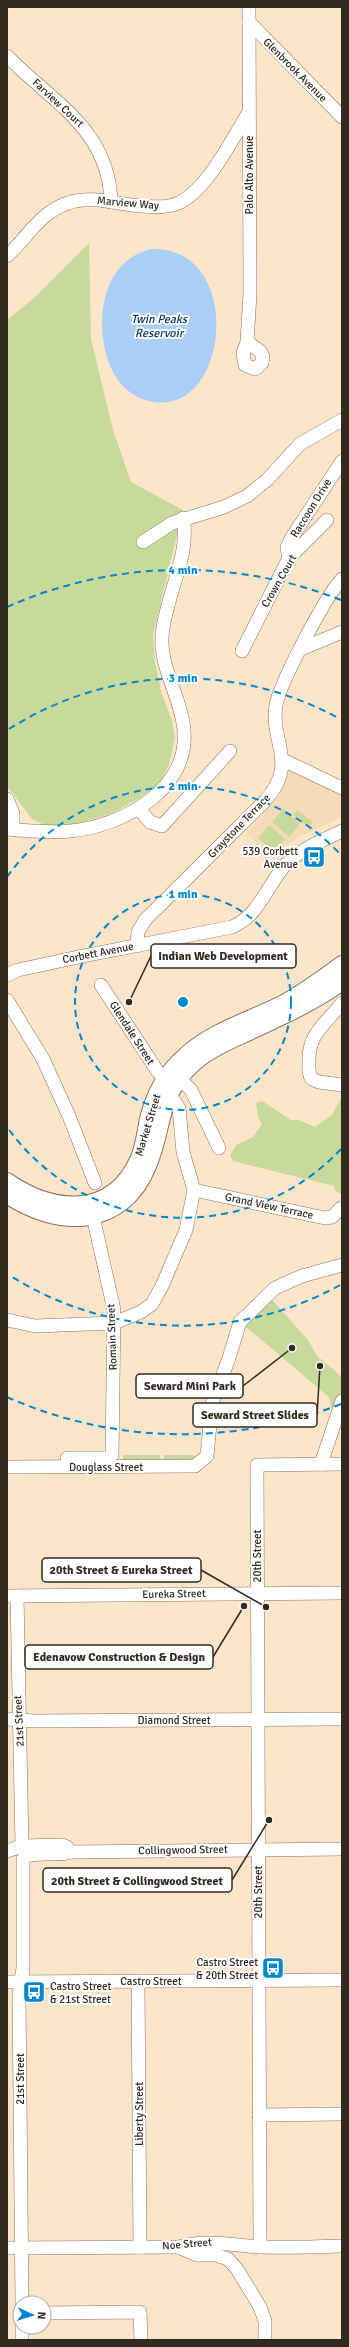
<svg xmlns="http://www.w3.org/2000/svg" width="349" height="2347" font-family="Signika,sans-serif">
<rect width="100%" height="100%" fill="#fce5c9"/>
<!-- built -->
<polygon fill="#f7dab8" points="290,770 342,793 342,819 339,818 294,840 273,856 245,833 278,799"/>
<!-- green -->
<g fill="#c8da9b">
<polygon points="89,243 91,339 113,430 131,482 183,510 153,635 155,662 161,691 172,721 175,737 169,765 160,783 140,798 112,813 71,826 45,825 32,819 7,786 7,320 34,298"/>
<polygon points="283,809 300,824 289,837 272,822"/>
<polygon points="297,810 313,822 309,827 293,815"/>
<polygon points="269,825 285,839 274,852 258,838"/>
<polygon points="342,1096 342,1194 335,1191 334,1186 233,1161 230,1156 236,1145 253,1137 262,1124 258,1117 256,1103 262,1101 291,1120 299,1120 315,1127 332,1115"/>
<polygon points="267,1294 308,1340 317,1356 342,1377 342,1401 332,1412 329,1397 240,1322"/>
<polygon points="123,1455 160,1455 160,1460 123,1461"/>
<polygon points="164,1455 194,1455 198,1459 164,1460"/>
</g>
<!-- water -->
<path fill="#a9cff7" d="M152 249C247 247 229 421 149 401 133 397 121 387 113 372 92 330 99 260 152 249Z"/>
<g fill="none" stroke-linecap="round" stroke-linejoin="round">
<!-- minor casing -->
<g stroke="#87735a" stroke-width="14">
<g id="minor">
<polyline points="249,22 342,117"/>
<path d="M7 56C52 102 109 129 111 202"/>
<path d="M7 256C27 238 40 212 68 203 88 196 110 202 131 205 145 206 162 209 176 204 206 193 232 139 249 112"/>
<polyline points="247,342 260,351 263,357 262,363 255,369 245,365 243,353 247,342 250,294 249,7"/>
<polyline points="143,542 172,523 224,507 247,496 267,480 300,444 342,420"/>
<polyline points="289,558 287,547 292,537 342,461"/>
<polyline points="301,649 342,632"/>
<polyline points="242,651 289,558 327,520"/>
<polyline points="283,760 342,788"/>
<polyline points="7,799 13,813 13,829"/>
<polyline points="139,809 150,822 162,826 230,751"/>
<path d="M7 829C28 831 49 833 71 831 122 826 189 790 184 731 182 699 160 669 162 637 164 599 191 556 183 518"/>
<path d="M137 946 138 932 145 920 265 801C299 762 270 744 276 705 280 683 326 595 342 579"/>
<path d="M7 975 18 970 83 956 232 927C260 915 267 885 286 864 301 849 323 840 342 831"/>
<polyline points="101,985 158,1072 165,1079"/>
<polyline points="7,1000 43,1059 69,1116 95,1183"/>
<path d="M342 1003C327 1023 308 1033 309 1061 309 1068 308 1074 312 1079L319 1082 342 1085"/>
<polyline points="179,1078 191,1090 219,1148"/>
<polyline points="194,1190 325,1218 332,1217 341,1208"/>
<polyline points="7,1320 35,1326 114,1323 141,1312 152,1304 162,1286 186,1230 194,1190 183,1152 179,1108 169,1094"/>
<polyline points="67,1458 108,1458 112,1455 114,1310 93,1216"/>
<polyline points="321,1464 342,1401"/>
<polyline points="7,1467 195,1466 207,1456 212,1403 228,1361 240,1322 275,1288 302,1276 342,1265"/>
<polyline points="7,1596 342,1593"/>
<polyline points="17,1596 22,1846"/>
<polyline points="7,1719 33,1721 342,1719"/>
<polyline points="7,1851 22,1846 62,1845 67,1847 71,1852"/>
<polyline points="138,1981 140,2247"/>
<polyline points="7,1982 342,1980"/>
<polyline points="259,2115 342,2114"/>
<polyline points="178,2247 197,2255 216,2255 228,2259 237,2269 260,2307 265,2321 265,2340"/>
<polyline points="260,2247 257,1465 342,1464"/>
<path d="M7 2248 178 2247C209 2239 230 2245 261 2247 288 2248 315 2247 342 2246"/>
<path d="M22 2303 19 1995 23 1968V1859C31 1850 59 1857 71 1852L342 1849"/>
<polyline points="44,2313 140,2312 141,2340"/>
<polyline points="22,2327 22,2340"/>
</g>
</g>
<!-- major casing -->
<g stroke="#87735a" stroke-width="18">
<g id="major">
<path d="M7 1181C52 1212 111 1219 138 1160 144 1147 145 1133 148 1119 154 1094 166 1072 186 1055 212 1031 250 1020 282 1004 303 993 323 978 342 964"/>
<path d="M7 1195C57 1229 122 1230 148 1166 165 1126 157 1096 194 1063 210 1049 230 1041 249 1032 281 1017 313 1003 342 982"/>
</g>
</g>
<!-- minor -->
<use href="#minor" stroke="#fff" stroke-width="13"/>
<!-- major -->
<use href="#major" stroke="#fff" stroke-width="16"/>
</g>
<!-- distance rings -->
<g fill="none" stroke="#0087ce" stroke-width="2" stroke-dasharray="7 5">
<circle cx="183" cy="1002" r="108"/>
<path d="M341 1149A216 216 0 0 1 7 1127M7 877A216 216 0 0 1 341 855"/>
<path d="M340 1285A324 324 0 0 1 9 1275M9 729A324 324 0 0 1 340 719"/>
<path d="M341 1404A432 432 0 0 1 7 1397M7 607A432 432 0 0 1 341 600"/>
</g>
<!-- icons -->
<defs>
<g id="bus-square" transform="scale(1.15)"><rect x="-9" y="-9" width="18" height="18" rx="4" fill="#0087ce" stroke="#fff"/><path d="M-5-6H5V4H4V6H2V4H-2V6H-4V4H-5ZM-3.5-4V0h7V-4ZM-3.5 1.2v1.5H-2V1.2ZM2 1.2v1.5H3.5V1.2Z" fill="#fff"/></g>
</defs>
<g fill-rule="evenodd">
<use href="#bus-square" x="314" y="857"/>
<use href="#bus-square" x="273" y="1968"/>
<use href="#bus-square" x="34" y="1992"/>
</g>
<g text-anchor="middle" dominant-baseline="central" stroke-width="4" stroke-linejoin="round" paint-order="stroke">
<!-- street labels -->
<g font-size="11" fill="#322a1f" stroke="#fff">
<text transform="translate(295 70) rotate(45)">Glenbrook Avenue</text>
<text transform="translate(58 103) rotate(43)">Farview Court</text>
<text transform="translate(249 175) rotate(-90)">Palo Alto Avenue</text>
<text transform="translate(128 203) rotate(5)">Marview Way</text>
<text transform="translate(311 508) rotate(-58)">Raccoon Drive</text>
<text transform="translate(279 581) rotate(-60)">Crown Court</text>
<text transform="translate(239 826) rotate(-46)">Graystone Terrace</text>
<text transform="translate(98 953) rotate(-11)">Corbett Avenue</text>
<text transform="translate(132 1033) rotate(57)">Glendale Street</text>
<text transform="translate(148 1125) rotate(-73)">Market Street</text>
<text transform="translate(269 1206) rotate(12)">Grand View Terrace</text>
<text transform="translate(112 1337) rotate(-92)">Romain Street</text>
<text x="106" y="1467">Douglass Street</text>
<text transform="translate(257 1556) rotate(-90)">20th Street</text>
<text transform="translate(174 1594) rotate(-1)">Eureka Street</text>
<text x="174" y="1720">Diamond Street</text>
<text transform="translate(19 1721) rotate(-93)">21st Street</text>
<text transform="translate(183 1850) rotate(-1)">Collingwood Street</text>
<text transform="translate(258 1892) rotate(-90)">20th Street</text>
<text x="151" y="1981">Castro Street</text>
<text transform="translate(20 2079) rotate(-90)">21st Street</text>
<text transform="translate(139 2114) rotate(-90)">Liberty Street</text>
<text transform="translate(187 2244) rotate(-5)">Noe Street</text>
</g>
<!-- poi labels -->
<g font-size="11" fill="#322a1f" stroke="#fff" text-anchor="end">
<text x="298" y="851">539 Corbett<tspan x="298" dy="13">Avenue</tspan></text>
<text x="258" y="1962">Castro Street<tspan x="258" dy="13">&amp; 20th Street</tspan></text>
<text x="50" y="1986" text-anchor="start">Castro Street<tspan x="50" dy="13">&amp; 21st Street</tspan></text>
</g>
<!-- water labels -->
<g font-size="12" font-style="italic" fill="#04365e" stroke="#fff">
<text x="159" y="319">Twin Peaks<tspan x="159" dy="14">Reservoir</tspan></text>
</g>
</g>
<circle cx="183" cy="1002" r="6" fill="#0087ce" stroke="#fff" stroke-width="2"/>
<g font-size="12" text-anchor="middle" font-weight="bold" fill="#0087ce" stroke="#fff" stroke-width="4" stroke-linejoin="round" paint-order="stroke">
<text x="183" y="574">4 min</text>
<text x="183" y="682">3 min</text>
<text x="183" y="790">2 min</text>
<text x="183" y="898">1 min</text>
</g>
<!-- callouts -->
<path fill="none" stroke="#322a1f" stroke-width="1.5" d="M129 1002L151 956M292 1348L243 1386M320 1366L317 1415M266 1607L201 1570M244 1606L213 1657M269 1820L232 1880"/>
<g fill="#322a1f" stroke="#fff" stroke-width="1.5">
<circle cx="129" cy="1002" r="4"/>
<circle cx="292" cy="1348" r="4"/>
<circle cx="320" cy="1366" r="4"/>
<circle cx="266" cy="1607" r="4"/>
<circle cx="244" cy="1606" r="4"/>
<circle cx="269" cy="1820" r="4"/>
</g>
<g fill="#fff" stroke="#322a1f" stroke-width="1.5">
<rect x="151" y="944" width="145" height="24" rx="4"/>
<rect x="136" y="1374" width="107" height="24" rx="4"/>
<rect x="193" y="1403" width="124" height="24" rx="4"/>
<rect x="42" y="1558" width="159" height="24" rx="4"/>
<rect x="25" y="1645" width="188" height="24" rx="4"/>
<rect x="43" y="1868" width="189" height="24" rx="4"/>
</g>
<g font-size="12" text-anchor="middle" font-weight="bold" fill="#322a1f">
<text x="223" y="960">Indian Web Development</text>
<text x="190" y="1390">Seward Mini Park</text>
<text x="255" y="1419">Seward Street Slides</text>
<text x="121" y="1574">20th Street &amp; Eureka Street</text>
<text x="119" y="1661">Edenavow Construction &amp; Design</text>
<text x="137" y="1885">20th Street &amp; Collingwood Street</text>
</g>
<!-- border -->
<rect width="349" height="2347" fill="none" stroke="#322a1f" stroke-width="16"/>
<!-- north arrow -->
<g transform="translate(32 2315) rotate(94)"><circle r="19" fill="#ffffff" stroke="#adaaa5"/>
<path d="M0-3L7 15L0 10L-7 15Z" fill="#0087ce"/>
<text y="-6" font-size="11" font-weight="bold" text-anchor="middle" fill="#322a1f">N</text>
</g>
</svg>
